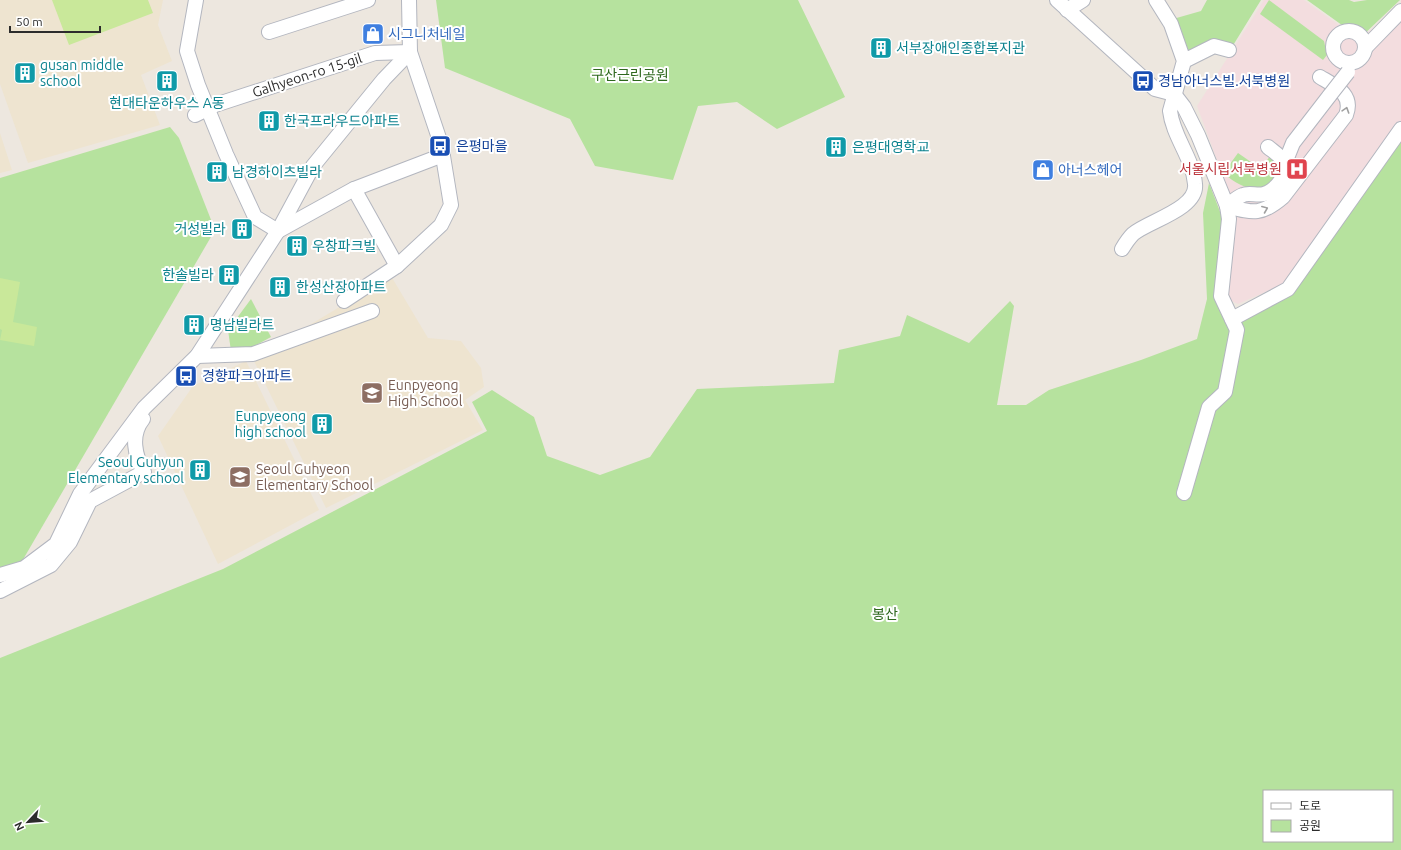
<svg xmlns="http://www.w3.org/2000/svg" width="1401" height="850" font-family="Ubuntu,'Noto Sans KR',sans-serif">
<rect width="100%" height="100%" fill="#ede7df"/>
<!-- education -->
<g fill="#eee4d0">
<polygon points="0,0 163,0 158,25 172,61 141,75 160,125 28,163 0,84"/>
<polygon points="0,133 12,170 0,173"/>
<polygon points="391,276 428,338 461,341 481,368 484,387 465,400 483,430 326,508 253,359"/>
<polygon points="246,361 319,510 218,564 158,436 193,386"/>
</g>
<!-- medical -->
<polygon fill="#f3dddf" points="1264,0 1304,0 1360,40 1401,3 1401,132 1288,282 1238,304 1225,298 1234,206 1197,106"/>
<!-- green -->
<g fill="#b6e29e" fill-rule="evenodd">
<polygon points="436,0 798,0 845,97 777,129 737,102 698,106 673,180 595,166 570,119 445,68"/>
<polygon points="1207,0 1261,0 1232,47 1186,55 1173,19 1201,11"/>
<polygon points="1269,0 1324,41 1327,55 1323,60 1260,14"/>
<polygon points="1307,0 1349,0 1354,2 1367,0 1400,0 1360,38"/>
<polygon points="170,127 179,138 215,230 21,563 0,569 0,178"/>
<path d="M1401 138V850H0V658L223 569 487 431 472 402 492 390 534 417 547 456 600 475 650 457 697 389 834 383 839 350 900 336 907 315 969 343 1010 301 1014 306 997 405H1026L1049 390 1141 360 1197 339 1207 299 1203 213 1209 183 1224 222 1229 321 1291 293ZM1264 791H1392V841H1264Z"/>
<path d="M1238 153 1261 169 1270 156 1276 161 1278 172C1275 177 1272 185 1267 188 1255 194 1234 183 1226 175L1227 168Z"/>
<polygon points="251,299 271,337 232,358 228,330"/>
</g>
<!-- pitch -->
<g fill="#c9e89a">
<polygon points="52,0 148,0 153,13 69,45"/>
<polygon points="0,278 20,282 13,322 37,327 34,346 0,340 2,330 0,329"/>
</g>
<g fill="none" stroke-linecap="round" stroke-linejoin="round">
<!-- minor casing -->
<g stroke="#b3b6bf" stroke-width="16">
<g id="minor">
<polyline points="196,0 187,51 198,85 226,154 255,217 278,231 354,189 443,155"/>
<polyline points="1057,0 1155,89 1174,94"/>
<polyline points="1067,10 1083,0"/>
<circle cx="1349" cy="47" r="16"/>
<polyline points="269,32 368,0"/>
<polyline points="1365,48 1401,11"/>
<polyline points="1184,61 1214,46 1229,50"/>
<polyline points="1174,94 1184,107 1198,135 1227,206 1229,219 1221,296 1237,330 1225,392 1209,407 1184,493"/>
<polyline points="195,115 215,105 375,53 410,52 441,144 451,205 441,225 397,266 344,301"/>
<polyline points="1285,163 1293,143 1330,95"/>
<polyline points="354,189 397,266"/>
<path d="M1227 206C1253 213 1261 216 1283 197L1346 115C1354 94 1335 86 1320 77"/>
<path d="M1227 206C1232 202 1237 197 1243 195 1249 192 1257 196 1264 194 1275 191 1289 174 1284 162 1281 156 1274 152 1268 147"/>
<path d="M1122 249C1125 244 1129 238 1133 234 1148 221 1198 209 1195 184 1193 158 1173 137 1170 111L1184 61 1171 24 1156 0"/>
<polyline points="1232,319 1288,289 1401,129"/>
<polyline points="197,356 253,354 372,311"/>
<polyline points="0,575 24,568 56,544 80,494 144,408 197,356 278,231 313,166 384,79 410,52 409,0"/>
<path d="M0 591 51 565 70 542 90 501 144 472C135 456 130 435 143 419"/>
</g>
</g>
<!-- minor -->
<use href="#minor" stroke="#fff" stroke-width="14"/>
<!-- minor-bridge casing -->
<g stroke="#b3b6bf" stroke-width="16" stroke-linecap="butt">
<polyline id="minor-bridge" points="1330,95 1348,72"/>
</g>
<!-- minor-bridge -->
<use href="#minor-bridge" stroke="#fff" stroke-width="14"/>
</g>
<!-- one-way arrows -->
<defs><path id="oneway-chevron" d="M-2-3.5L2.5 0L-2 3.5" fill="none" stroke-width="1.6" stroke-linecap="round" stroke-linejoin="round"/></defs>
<g stroke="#a0a0a0">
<use href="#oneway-chevron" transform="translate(1346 110) rotate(-72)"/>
<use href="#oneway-chevron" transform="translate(1265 209) rotate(-22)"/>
</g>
<!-- icons -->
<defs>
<g id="shop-square" transform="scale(1.15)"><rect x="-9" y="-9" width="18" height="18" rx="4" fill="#3f7fe0" stroke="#fff"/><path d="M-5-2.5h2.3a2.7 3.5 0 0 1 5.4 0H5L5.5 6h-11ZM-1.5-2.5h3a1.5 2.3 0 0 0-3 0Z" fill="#fff"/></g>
<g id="building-square" transform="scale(1.15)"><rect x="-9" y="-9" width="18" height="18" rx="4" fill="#0f9aa8" stroke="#fff"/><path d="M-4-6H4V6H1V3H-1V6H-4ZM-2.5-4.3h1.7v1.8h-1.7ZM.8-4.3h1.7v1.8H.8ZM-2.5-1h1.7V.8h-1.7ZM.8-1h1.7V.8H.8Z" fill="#fff"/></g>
<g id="bus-square" transform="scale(1.15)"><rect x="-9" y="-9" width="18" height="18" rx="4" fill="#1a4fb4" stroke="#fff"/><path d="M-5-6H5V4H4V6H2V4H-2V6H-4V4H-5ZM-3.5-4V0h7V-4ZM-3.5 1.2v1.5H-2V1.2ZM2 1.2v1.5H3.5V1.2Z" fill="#fff"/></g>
<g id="hospital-square" transform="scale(1.15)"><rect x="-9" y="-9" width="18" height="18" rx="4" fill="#e0444e" stroke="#fff"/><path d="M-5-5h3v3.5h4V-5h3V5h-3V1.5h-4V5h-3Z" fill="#fff"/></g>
<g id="school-square" transform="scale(1.15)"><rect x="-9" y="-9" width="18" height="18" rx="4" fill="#8d6e63" stroke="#fff"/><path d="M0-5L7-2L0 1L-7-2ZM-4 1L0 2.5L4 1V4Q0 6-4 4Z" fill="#fff"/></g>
</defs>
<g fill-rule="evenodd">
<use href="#shop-square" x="373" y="34"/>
<use href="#building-square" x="881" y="48"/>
<use href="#building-square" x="25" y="73"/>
<use href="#building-square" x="167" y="81"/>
<use href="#bus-square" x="1143" y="81"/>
<use href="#building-square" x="269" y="121"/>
<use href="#bus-square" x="440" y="146"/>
<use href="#building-square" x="836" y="147"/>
<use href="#hospital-square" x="1297" y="169"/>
<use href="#shop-square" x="1043" y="170"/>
<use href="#building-square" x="217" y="172"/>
<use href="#building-square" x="242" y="229"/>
<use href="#building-square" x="297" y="246"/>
<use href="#building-square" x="229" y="275"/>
<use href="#building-square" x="280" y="287"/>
<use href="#building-square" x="194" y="325"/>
<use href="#bus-square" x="186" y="376"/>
<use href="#school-square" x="372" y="393"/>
<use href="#building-square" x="322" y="424"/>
<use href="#building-square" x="200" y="470"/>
<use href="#school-square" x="240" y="477"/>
</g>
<g text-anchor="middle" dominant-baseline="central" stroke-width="4" stroke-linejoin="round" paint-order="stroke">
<!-- shop labels -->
<g font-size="14" fill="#366cbe" stroke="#fff" text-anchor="start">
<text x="388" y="34">시그니처네일</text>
<text x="1058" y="170">아너스헤어</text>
</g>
<!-- culture labels -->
<g font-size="14" fill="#0d838f" stroke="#fff" text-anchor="start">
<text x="896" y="48">서부장애인종합복지관</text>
<text x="40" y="65">gusan middle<tspan x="40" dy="16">school</tspan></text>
<text x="167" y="103" text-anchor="middle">현대타운하우스 A동</text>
<text x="284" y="121">한국프라우드아파트</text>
<text x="852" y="147">은평대영학교</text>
<text x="232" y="172">남경하이츠빌라</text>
<text x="226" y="229" text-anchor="end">거성빌라</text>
<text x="312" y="246">우창파크빌</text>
<text x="214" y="275" text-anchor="end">한솔빌라</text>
<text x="296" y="287">한성산장아파트</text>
<text x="210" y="325">명남빌라트</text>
<text x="306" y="416" text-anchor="end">Eunpyeong<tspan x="306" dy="16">high school</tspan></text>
<text x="184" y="462" text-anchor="end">Seoul Guhyun<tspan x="184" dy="16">Elementary school</tspan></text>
</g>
<!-- street labels -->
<g font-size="14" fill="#2c2c2c" stroke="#fff">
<text transform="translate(307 75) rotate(-18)">Galhyeon-ro 15-gil</text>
</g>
<!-- park labels -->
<g font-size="14" fill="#2e681d" stroke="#fff">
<text x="630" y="75">구산근린공원</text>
<text x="885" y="614">봉산</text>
</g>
<!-- transit labels -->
<g font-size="14" fill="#164399" stroke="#fff" text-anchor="start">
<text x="1158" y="81">경남아너스빌.서북병원</text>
<text x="456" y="146">은평마을</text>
<text x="202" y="376">경향파크아파트</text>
</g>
<!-- health labels -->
<g font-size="14" fill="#be3a42" stroke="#fff" text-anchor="end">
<text x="1282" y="169">서울시립서북병원</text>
</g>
<!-- education labels -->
<g font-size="14" fill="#785e54" stroke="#fff" text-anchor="start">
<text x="388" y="385">Eunpyeong<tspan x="388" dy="16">High School</tspan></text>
<text x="256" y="469">Seoul Guhyeon<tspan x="256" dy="16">Elementary School</tspan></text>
</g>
</g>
<!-- legend -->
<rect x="1263" y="790" width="130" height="52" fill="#ffffff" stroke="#ababab"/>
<rect x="1271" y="803" width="20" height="6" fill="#ffffff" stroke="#ababab"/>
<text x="1299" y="810" font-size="12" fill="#2c2c2c">도로</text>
<rect x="1271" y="820" width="20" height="12" fill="#b6e29e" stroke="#ababab"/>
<text x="1299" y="830" font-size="12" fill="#2c2c2c">공원</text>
<!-- north arrow -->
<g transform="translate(28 822) rotate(244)" stroke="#ffffff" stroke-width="3" paint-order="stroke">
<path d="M0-3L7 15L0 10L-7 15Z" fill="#2c2c2c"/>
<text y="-6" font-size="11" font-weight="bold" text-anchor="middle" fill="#2c2c2c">N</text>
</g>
<!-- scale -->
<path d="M10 26v6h90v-6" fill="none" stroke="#2c2c2c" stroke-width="2"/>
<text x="16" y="26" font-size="12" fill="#2c2c2c" stroke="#ffffff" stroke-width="3" paint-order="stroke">50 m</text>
</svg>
